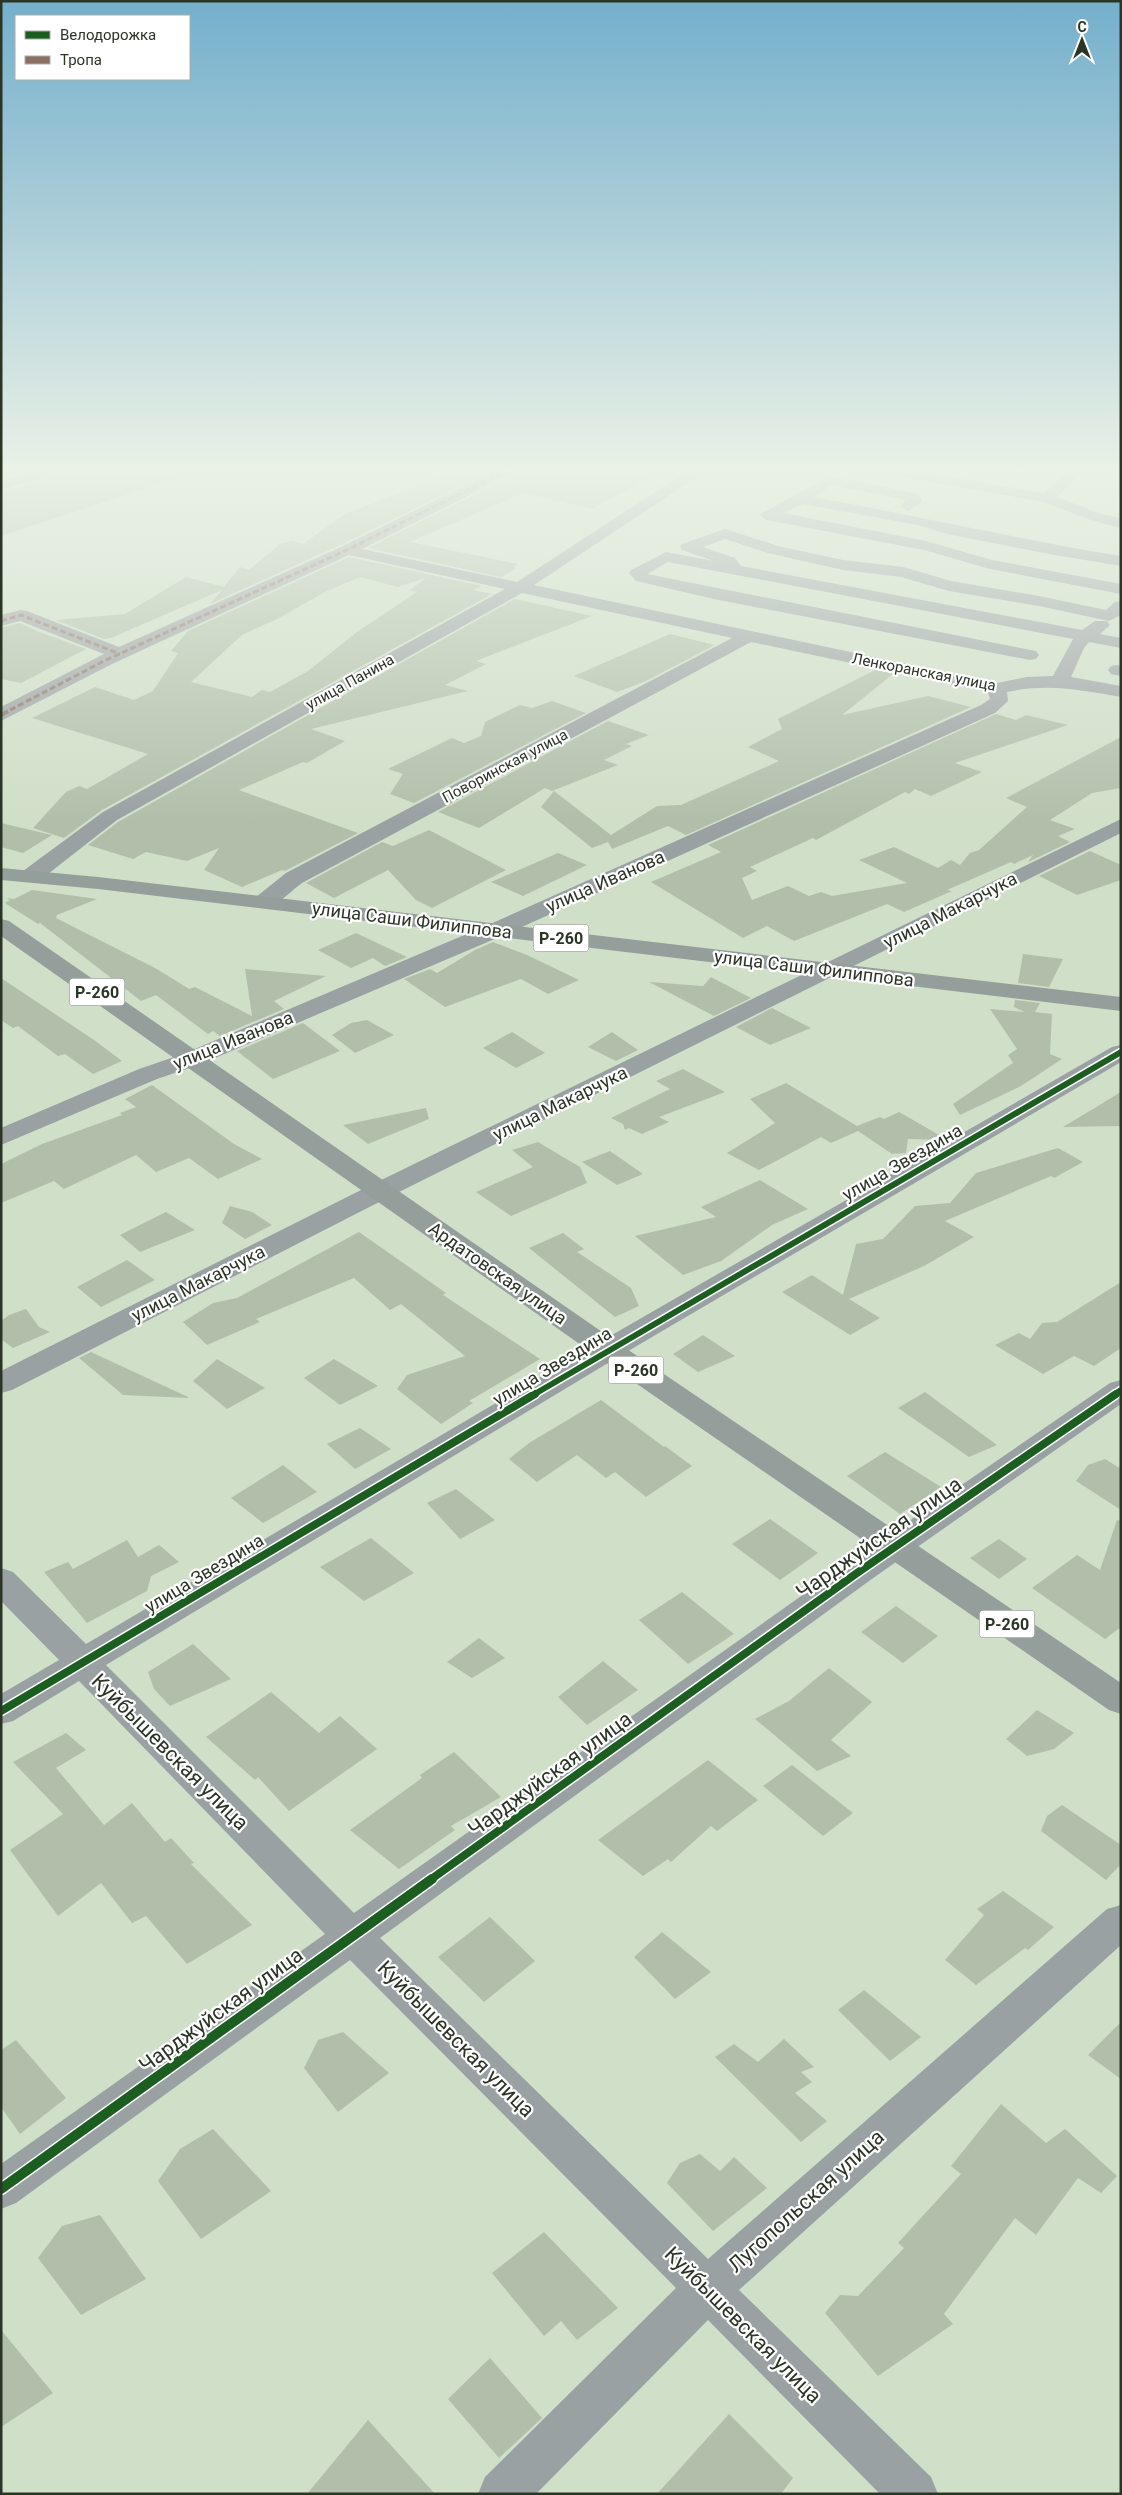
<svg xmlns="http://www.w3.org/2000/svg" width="1122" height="2495" font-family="Roboto,sans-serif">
<rect width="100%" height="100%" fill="#d0dfc8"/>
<!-- building -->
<g fill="#b1bfaa" fill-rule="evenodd">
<polygon points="56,472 182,472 183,476 1,536 1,492 53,477"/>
<polygon points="454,472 490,472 340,545 210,604 222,590 111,638 104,639 56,620 125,614 186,577 224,587 240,567 249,570 280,544 291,541 303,544 345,514"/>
<polygon points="513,472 661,472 592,509 523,493 410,542 518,564 513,567 517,568 501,577 368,548 510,477"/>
<path d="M349 557 482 586 473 590 492 594 102 810 64 838 33 828 66 792 79 786 87 789 148 754 32 718 95 687 134 700 153 691 178 653 171 651 188 631ZM360 577 398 587 426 578 410 590 417 592 357 632 308 671 270 692 262 690 252 697 191 682 242 635 279 618 325 592Z"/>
<polygon points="515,599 592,616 476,661 486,664 445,685 468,691 311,729 345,741 307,763 303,762 239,790 358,833 285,871 282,870 242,887 204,870 219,848 187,861 146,852 133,859 88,845 118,822"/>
<polygon points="20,623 37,631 86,649 21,683 1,679 1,628"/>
<polygon points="670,634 715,645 646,681 617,692 574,676"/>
<polygon points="875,670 893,674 842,715 928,696 971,707 686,835 668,826 612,849 608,842 592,848 541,807 554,791 611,835 657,806 681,805 779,761 748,747 782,729 778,719"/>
<polygon points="552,701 586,713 414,803 390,794 403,774 388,769 452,738 464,743 481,736 485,722 520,705 532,708"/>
<polygon points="996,714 1016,720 1026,715 1068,725 955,763 982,772 931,796 915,789 909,794 905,792 816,840 813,838 750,867 757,871 742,878 752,900 788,886 809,896 821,892 832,896 907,883 859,860 894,847 938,868 951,860 960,865 970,853 979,850 1027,807 1006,798 1121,737 1121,788 1092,793 1050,820 1075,829 1058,836 1070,842 1028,862 1033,855 1014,864 1011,862 947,890 952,891 904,912 887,904 794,941 767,926 743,938 651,882 721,852 708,845"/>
<polygon points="608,721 649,735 626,744 632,746 604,760 618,765 552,791 545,788 479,828 438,812"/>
<polygon points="1,823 52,835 23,853 1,847"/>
<polygon points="429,830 506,870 432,908 416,900 388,870 334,898 306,883 382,842 393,846"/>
<polygon points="1090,851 1121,865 1121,880 1077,895 1039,876"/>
<polygon points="558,853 587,865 523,896 491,882"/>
<polygon points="32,890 97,899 57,915 56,918 157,969 189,989 195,987 252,1016 245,969 326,976 274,1001 284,1009 220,1036 213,1031 208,1034 156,995 141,1001 40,923 38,924 5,903 10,900 7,898 14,899"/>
<polygon points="356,933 407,957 385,966 373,958 351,968 318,950"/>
<polygon points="493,942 527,955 579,980 548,994 521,979 445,1007 404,979 430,969 437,973 475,950"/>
<polygon points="1023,954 1063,959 1049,987 1018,983"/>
<polygon points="711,977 751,998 714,1016 649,982 703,986"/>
<polygon points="1,978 94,1040 122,1061 93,1074 65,1054 58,1056 18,1026 13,1028 1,1020"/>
<polygon points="1015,1000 1040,1003 1035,1012 1052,1014 1050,1054 1062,1059 1021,1086 960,1115 953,1104 1013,1063 1008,1055 1017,1049 990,1009 1025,1012 1014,1007"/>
<polygon points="772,1008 811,1028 770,1045 736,1027"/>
<polygon points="367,1020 394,1035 355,1053 332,1035 351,1023"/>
<polygon points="303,1023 340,1051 273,1079 237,1051"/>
<polygon points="512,1032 545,1053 516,1068 483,1048"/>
<polygon points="612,1032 638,1050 616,1061 588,1047"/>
<polygon points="683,1069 725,1092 659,1117 669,1122 642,1134 629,1128 625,1130 623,1124 611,1118 670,1089 656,1081"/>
<polygon points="786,1083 857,1126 880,1117 884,1119 899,1112 948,1140 908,1139 906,1153 892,1154 858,1131 831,1143 821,1137 759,1170 727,1153 775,1123 750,1099"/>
<polygon points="152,1085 234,1144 262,1159 218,1179 189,1158 156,1172 136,1155 64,1189 54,1181 1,1203 1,1164 42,1144 122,1115 120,1113 136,1107 125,1099"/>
<polygon points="1121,1092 1121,1126 1063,1127"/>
<polygon points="426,1108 429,1119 368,1144 343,1125"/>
<polygon points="538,1142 580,1167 587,1183 511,1216 476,1192 533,1167 512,1150"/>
<polygon points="1058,1148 1083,1162 1054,1178 1051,1176 945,1221 974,1237 924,1266 849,1299 880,1318 850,1335 782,1292 812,1275 843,1295 856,1244 883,1239 915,1206 950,1203 976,1173"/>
<polygon points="610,1151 643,1174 617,1185 582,1162"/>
<polygon points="760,1180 808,1209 772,1225 721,1261 683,1275 635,1236 716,1217 701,1207"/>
<polygon points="230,1206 252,1212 272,1225 245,1239 222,1223"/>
<polygon points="166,1212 195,1230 140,1252 120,1235"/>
<polygon points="359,1232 446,1293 443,1295 540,1359 469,1401 473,1403 441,1424 397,1389 407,1375 465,1356 401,1304 390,1310 354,1278 256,1319 260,1322 207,1345 183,1322 213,1303 237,1298"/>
<polygon points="563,1233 584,1249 577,1252 631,1288 639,1306 615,1317 529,1248"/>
<polygon points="127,1260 155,1280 101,1307 77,1287"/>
<polygon points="1121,1282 1121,1348 1094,1366 1074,1356 1043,1374 995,1345 1019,1333 1030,1339 1042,1323 1057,1322"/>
<polygon points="26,1309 39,1327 50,1332 13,1348 1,1339 1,1321 9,1315"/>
<polygon points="703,1335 735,1356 698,1372 673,1354"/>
<polygon points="91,1352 188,1397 188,1398 123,1395 79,1358"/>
<polygon points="217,1359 265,1388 227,1409 193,1381"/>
<polygon points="334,1359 378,1386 340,1405 304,1378"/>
<polygon points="925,1392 997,1445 969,1457 898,1408"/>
<polygon points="601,1400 664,1447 665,1446 692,1466 646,1497 615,1472 606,1478 577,1455 537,1482 509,1459 529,1443"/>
<polygon points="360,1428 391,1449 355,1469 327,1444"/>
<polygon points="885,1452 941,1487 900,1514 847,1476"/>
<polygon points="1105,1459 1121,1469 1121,1510 1076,1481 1088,1465"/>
<polygon points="283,1465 317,1492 263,1523 231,1498"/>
<polygon points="456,1489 495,1520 460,1539 427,1503"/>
<polygon points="770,1519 818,1553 780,1580 732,1544"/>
<polygon points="1117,1520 1121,1521 1121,1627 1105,1639 1032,1588 1077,1555 1100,1570"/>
<polygon points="371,1538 414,1573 364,1601 320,1567"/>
<polygon points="999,1539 1027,1559 999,1579 970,1558"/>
<polygon points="127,1540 138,1557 159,1545 179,1562 151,1576 147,1591 87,1623 44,1572 68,1562 73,1569"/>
<polygon points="682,1592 734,1634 688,1664 639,1620"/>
<polygon points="896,1606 938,1636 903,1663 861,1632"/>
<polygon points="479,1638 505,1658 472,1678 447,1662"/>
<polygon points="193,1644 231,1679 170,1706 154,1689 148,1672"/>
<polygon points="603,1661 638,1690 587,1725 558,1697"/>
<polygon points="829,1668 872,1702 831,1740 851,1756 817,1771 755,1719 789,1701"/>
<polygon points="271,1692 319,1733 340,1716 377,1749 289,1811 258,1777 255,1780 206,1737"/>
<polygon points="1037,1710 1074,1733 1054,1749 1027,1756 1006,1739"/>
<polygon points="66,1733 86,1750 56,1768 104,1825 132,1803 165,1842 171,1838 194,1863 191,1864 252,1925 187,1964 146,1916 132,1923 101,1883 58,1916 10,1850 63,1814 13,1762"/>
<polygon points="454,1752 501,1797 451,1826 455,1830 399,1869 350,1830 422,1778 420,1775"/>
<polygon points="708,1760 758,1800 717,1831 711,1826 671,1862 668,1859 643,1876 598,1840"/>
<polygon points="792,1765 853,1813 823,1836 763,1786"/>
<polygon points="1062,1805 1121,1845 1121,1864 1106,1880 1041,1831 1047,1816"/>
<polygon points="1003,1891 1054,1927 1028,1950 1025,1948 976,1985 945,1960 984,1915 977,1909"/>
<polygon points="490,1917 535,1961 484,2002 438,1957"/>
<polygon points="662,1932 711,1972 675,1999 634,1957"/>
<polygon points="864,1990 921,2037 890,2061 838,2010"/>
<polygon points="1121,2022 1121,2079 1088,2055"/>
<polygon points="343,2032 389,2073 338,2112 304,2068 318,2040"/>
<polygon points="784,2039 814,2067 801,2072 812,2082 795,2093 827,2121 801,2142 715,2057 734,2044 758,2062"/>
<polygon points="16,2040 66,2098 20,2134 1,2107 1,2050"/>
<polygon points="1001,2104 1046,2143 1065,2129 1117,2176 1101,2193 1078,2178 1036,2235 1015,2218 944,2314 953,2324 878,2376 825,2313 840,2295 858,2296 904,2248 898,2243 961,2174 951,2166"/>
<polygon points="213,2129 271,2191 201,2239 158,2181 180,2149"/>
<polygon points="700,2154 720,2171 734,2157 767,2188 713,2231 667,2183 680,2163"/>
<polygon points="100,2215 146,2279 81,2315 38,2258 62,2226"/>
<polygon points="544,2232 618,2308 577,2340 561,2321 544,2336 492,2273"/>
<polygon points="1,2330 53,2393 1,2427"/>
<polygon points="490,2358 542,2418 499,2458 448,2399"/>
<polygon points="729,2414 793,2478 781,2494 657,2494"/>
<polygon points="368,2420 435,2494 307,2494"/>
</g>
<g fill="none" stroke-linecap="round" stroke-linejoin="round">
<!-- minor -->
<g fill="#9aa1a3" fill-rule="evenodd">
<polygon points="33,472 54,472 52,475 1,490 1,481"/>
<path d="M493 472H511L509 475 362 549 517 582 686 472H702L700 475 534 585 997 683 1027 677 1053 676 1073 639 668 562 647 574 1036 651 1039 655 1036 659 1030 660 714 599 636 581 629 573 631 570 666 552 714 561 682 550 680 547 682 544 725 529 778 546 843 560 903 567 951 581 1039 596 1106 610 1115 602 1121 601V615L1109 621 1039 606 949 591 901 577 843 570 768 553 725 539 703 547 735 558 741 566 1082 630 1095 621H1107L1110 625 1100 634 1121 638V648L1089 642 1084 648 1071 677 1121 686V697C1080 690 1048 683 1007 692L1008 701 995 713 504 935 201 1064 157 1079 1 1145V1128L139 1069 183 1054 488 925 981 705 990 699 988 692 751 642 302 883C288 893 274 911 256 907L253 902 256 897 286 873 732 638 522 593 117 820 39 881 31 882 23 881 20 876 23 871 103 812 505 589 349 555 112 664 1 721V707L104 654 20 621 1 626V615L21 610 27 611 119 647 341 547Z"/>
<polygon points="890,472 920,472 1044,493 1067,472 1082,472 1057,497 1101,514 1121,518 1121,528 1091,520 1043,502 897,476"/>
<path d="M829 476 919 494 922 502 908 511 900 506 906 500 832 485 814 497C917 516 1018 539 1121 556V566L1049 554 947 534 918 525 803 504 783 513 926 541 992 560 1121 584V594L990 569 924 550 767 520 759 515Z"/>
<polygon points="1117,665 1121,666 1121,676 1111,674 1108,670 1111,666"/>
<polygon points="1121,819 1121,833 389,1197 12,1390 1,1393 1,1371 371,1185"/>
<polygon points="1121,1045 1121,1062 618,1357 106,1665 354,1913 845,1565 1110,1383 1121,1380 1121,1404 869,1581 380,1938 708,2259 1107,1909 1121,1905 1121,1945 739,2290 931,2477 938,2494 880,2494 708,2320 536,2494 478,2494 485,2477 676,2288 350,1960 16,2203 1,2209 1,2164 325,1934 79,1681 13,1721 1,1724 1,1694 59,1660 1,1601 1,1568 13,1572 86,1644 598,1343 1112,1047"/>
</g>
<!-- highway -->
<g fill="#949e9a" fill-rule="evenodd">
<polygon points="1,868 98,877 1121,997 1121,1011 98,889 1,880"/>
<polygon points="1,919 9,921 618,1343 1121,1683 1121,1714 1109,1710 598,1357 1,936"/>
</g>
<!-- quiet-far1 -->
<g stroke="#8d6e63" stroke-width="3" stroke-dasharray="6 3" stroke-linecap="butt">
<polyline points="1,621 21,615 120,654"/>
<polyline points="10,710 106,660 347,550 504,472"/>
</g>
<!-- quiet -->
<polyline stroke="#8d6e63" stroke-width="4" stroke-dasharray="8 4" stroke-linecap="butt" points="1,715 12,709"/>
<!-- cycleway-far2 casing -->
<g stroke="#fff" stroke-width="9">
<g id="cycleway-far2">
<polyline points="533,1395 1121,1052"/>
<polyline points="1114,1395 1121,1390"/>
</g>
</g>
<!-- cycleway-far1 casing -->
<g stroke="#fff" stroke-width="11">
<g id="cycleway-far1">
<polyline points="1,1711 535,1394"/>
<polyline points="430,1880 857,1573 1116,1394"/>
</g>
</g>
<!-- cycleway casing -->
<g stroke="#fff" stroke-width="13">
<polyline id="cycleway" points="1,2189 432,1879"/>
</g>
<!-- cycleway-far2 -->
<use href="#cycleway-far2" stroke="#1b5e20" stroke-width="6"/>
<!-- cycleway-far1 -->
<use href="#cycleway-far1" stroke="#1b5e20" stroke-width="8"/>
<!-- cycleway -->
<use href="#cycleway" stroke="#1b5e20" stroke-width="10"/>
</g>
<!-- sky -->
<linearGradient id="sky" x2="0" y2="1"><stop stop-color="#74afcc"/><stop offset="0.57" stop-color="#eaf1e6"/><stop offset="1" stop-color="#eaf1e6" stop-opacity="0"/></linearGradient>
<rect width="1122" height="821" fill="url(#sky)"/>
<g text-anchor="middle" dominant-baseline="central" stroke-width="4.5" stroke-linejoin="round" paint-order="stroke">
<!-- far-street labels -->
<g font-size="15" fill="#2a3525" stroke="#fff">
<text transform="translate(924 672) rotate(11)">Ленкоранская улица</text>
<text transform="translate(350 682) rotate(-29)">улица Панина</text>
<text transform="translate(505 766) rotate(-28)">Поворинская улица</text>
</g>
<!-- shield labels -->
<g fill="#fff" stroke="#6a7266" stroke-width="1">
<rect x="533.5" y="924.5" width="55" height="27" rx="4"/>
<rect x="69.5" y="978.5" width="55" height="27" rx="4"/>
<rect x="608.5" y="1356.5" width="55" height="27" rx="4"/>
<rect x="979.5" y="1610.5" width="55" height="27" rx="4"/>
</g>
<g font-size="16" font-weight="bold" fill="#2a3525">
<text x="561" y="938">Р-260</text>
<text x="97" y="992">Р-260</text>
<text x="636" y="1370">Р-260</text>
<text x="1007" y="1624">Р-260</text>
</g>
<!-- street labels -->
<g font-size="18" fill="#2a3525" stroke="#fff">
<text transform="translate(605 881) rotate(-24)">улица Иванова</text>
<text transform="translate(950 910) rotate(-27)">улица Макарчука</text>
<text transform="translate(412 920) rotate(7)">улица Саши Филиппова</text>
<text transform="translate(814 968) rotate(7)">улица Саши Филиппова</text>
<text transform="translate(233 1040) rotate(-22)">улица Иванова</text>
<text transform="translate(560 1103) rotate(-26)">улица Макарчука</text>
<text transform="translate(902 1162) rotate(-30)">улица Звездина</text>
<text transform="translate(498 1273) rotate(35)">Ардатовская улица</text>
<text transform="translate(198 1283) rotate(-27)">улица Макарчука</text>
<text transform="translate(552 1366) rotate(-31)">улица Звездина</text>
<text transform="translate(204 1573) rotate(-31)">улица Звездина</text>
</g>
<!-- near-street labels -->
<g font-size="21" fill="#2a3525" stroke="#fff">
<text transform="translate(879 1538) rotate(-35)">Чарджуйская улица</text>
<text transform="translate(170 1752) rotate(45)">Куйбышевская улица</text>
<text transform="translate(550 1774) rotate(-36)">Чарджуйская улица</text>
<text transform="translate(221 2010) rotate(-36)">Чарджуйская улица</text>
<text transform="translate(456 2039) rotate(45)">Куйбышевская улица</text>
<text transform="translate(806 2201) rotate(-42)">Лугопольская улица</text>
<text transform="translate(743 2325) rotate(45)">Куйбышевская улица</text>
</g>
</g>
<!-- border -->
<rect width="1122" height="2495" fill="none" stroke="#2a3525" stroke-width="5"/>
<!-- legend -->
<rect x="15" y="15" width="175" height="65" fill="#ffffff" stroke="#aaaea8"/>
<rect x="25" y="31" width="25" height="8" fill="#1b5e20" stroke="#aaaea8"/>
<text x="60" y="40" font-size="15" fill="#2a3525">Велодорожка</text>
<rect x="25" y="56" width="25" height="8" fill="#8d6e63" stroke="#aaaea8"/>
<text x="60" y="65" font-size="15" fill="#2a3525">Тропа</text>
<!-- north arrow -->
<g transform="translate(1082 40)" stroke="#ffffff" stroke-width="4" paint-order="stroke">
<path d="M0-4L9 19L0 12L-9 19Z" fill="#2a3525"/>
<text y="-8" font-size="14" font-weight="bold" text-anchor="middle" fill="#2a3525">С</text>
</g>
</svg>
